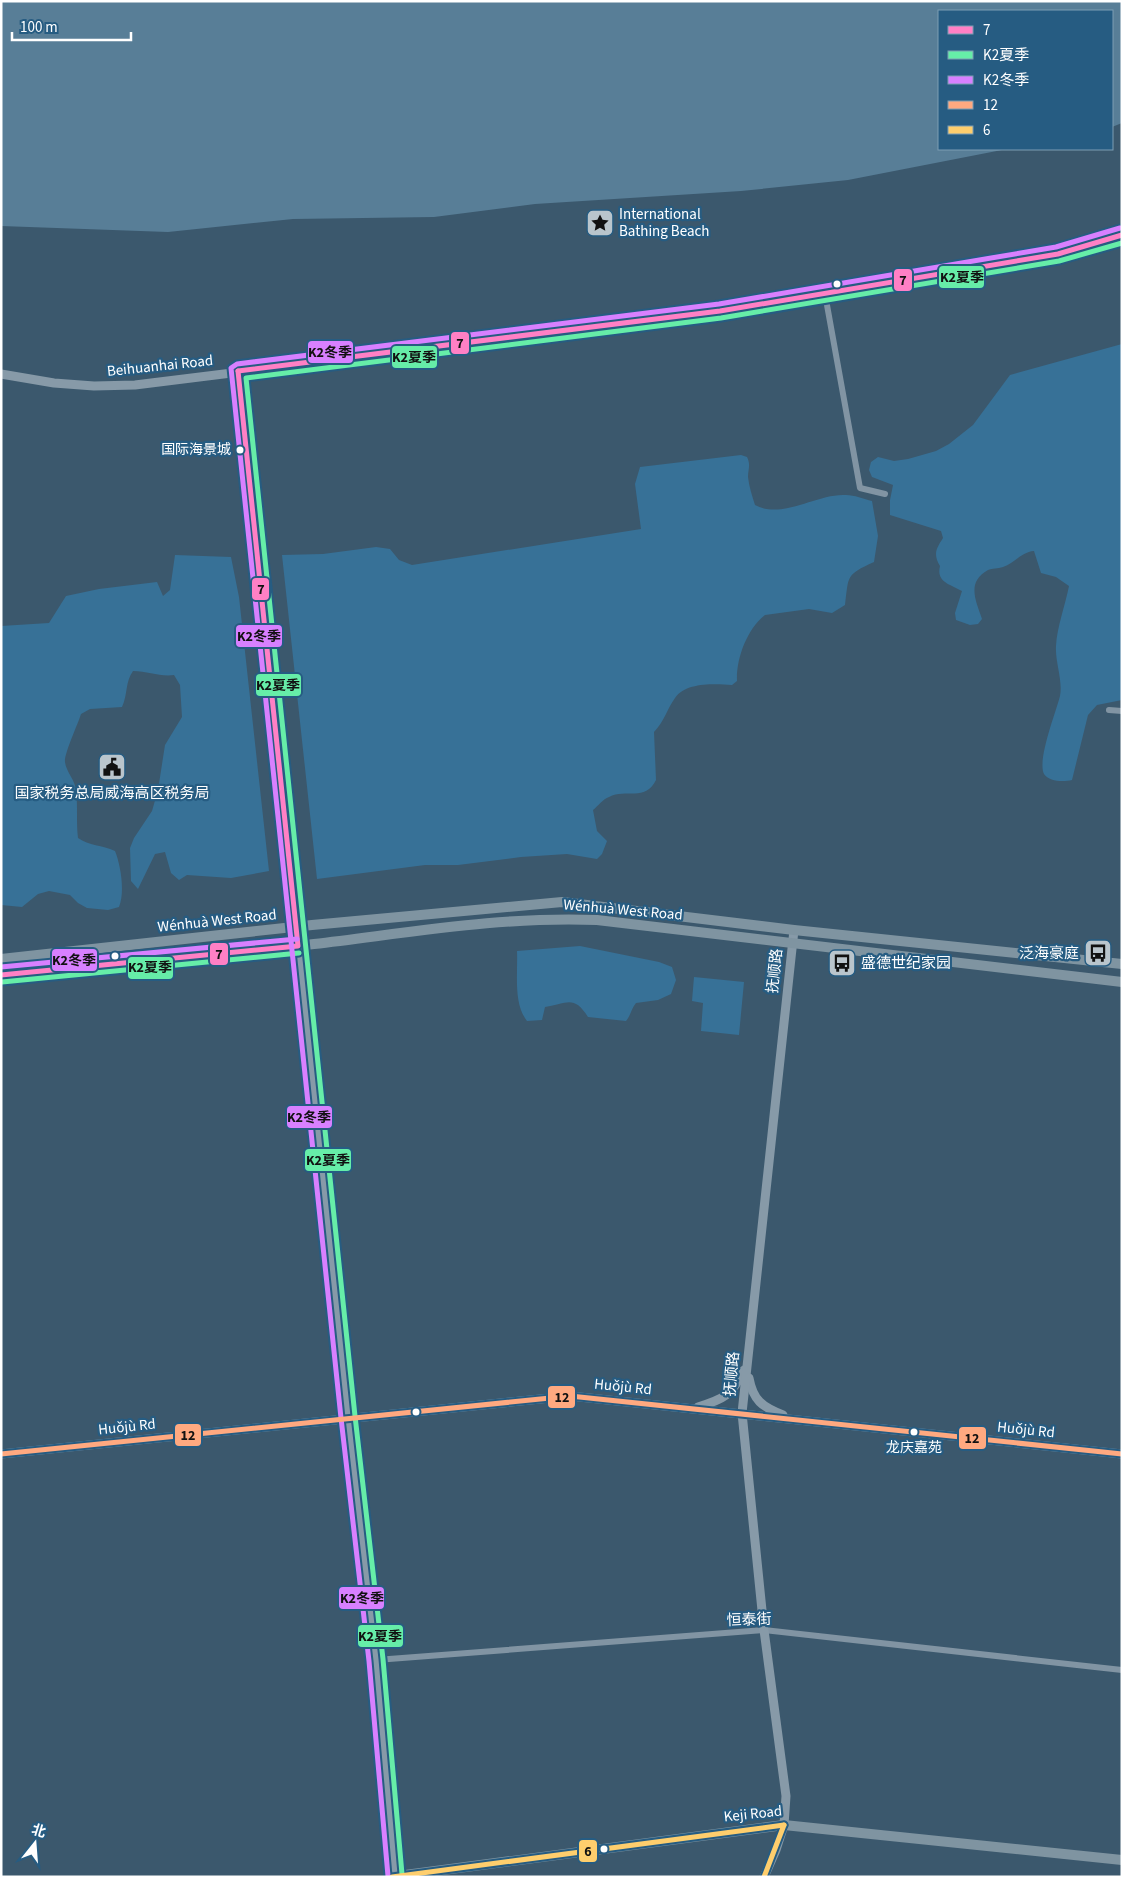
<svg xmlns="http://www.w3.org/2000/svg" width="1123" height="1878" font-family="'Source Sans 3','Noto Sans SC',sans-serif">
<rect width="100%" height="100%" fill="#3b586d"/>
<!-- green -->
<g fill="#377197">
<path d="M1122 344V700L1097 705 1088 715 1072 780C1064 782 1049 782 1044 774 1037 760 1056 712 1060 696 1063 680 1055 662 1056 646 1057 627 1065 606 1069 586L1056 577 1041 573 1034 551C1021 552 1015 563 1003 567 998 569 992 568 988 570 966 582 976 601 982 619L978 624 970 625 956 620 955 613 962 591C950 584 936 582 940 566 933 554 936 549 943 538L941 531 890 515V500L893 485 872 477 869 470 871 462 878 457 894 461 908 459 936 451 949 444 973 425 1010 375Z"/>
<path d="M741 455 747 457C751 465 748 469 748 477 749 486 752 496 755 505 783 520 817 493 846 495 854 495 864 499 872 501L878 536 874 562C845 575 849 576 845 605L832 613 809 609 765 615C747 629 736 659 737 681L732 685C715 684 686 682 675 698 667 709 664 722 654 732L656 780C645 802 626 788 609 797 603 799 598 806 593 810L597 831 607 841 602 854 597 859 567 854 521 857 458 865H425L317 879 282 555 323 554 376 547 390 549 399 560 412 565 641 529 635 484 640 467Z"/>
<path d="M175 555 231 557 239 597 269 871 231 878 187 875 179 880 171 873 165 852 155 854 138 889 131 881 130 848 134 838 152 811 158 790 165 745 182 717 180 685 174 675C160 677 148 671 133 671 125 682 128 694 122 707L90 709 81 714C78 724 64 754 65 762 66 772 76 781 76 791 78 806 76 822 78 838 89 846 102 845 115 851 121 866 125 892 119 907L108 910 87 908 78 903 70 895 49 891 38 894 22 907 1 905V626L49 623 66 596 99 589 157 582 163 596 170 590Z"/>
<path d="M580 946 659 962 672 967 676 980 671 994 658 1000 636 1003C631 1009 631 1015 626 1021L588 1017C574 995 568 1003 545 1007L542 1020 527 1021C513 1003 518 973 517 951Z"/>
<polygon points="694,977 744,982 739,1035 701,1031 703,1003 692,1001"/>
</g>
<!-- water -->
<polygon fill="#587e97" points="1,1 1122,1 1122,123 1112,127 1112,11 939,11 939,149 1007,149 848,180 741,191 535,204 434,217 293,219 168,232 1,226"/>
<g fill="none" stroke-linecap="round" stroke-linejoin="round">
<!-- street -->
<g stroke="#8194a3" stroke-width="6">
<polyline points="825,294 860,488 885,494"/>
<polyline points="1109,710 1122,711"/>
<polyline points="376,1660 764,1630 1122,1670"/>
</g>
<!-- secondary -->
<g stroke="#879aa8" stroke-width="9">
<polyline points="238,371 348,1417 376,1660 395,1875"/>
<polyline points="1,374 54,383 94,386 135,385 370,356 720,311 1058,254 1122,235"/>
<path d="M749 1378C753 1400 762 1407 783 1415"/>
<path d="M698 1407C724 1399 732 1395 744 1370"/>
<polyline points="1,1454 570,1396 1122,1454"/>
<polyline points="764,1877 776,1850 784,1825 786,1796 764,1630 742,1413 794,930"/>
</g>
<!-- primary -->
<g stroke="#7f94a1" stroke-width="10">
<polyline points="1,959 312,925 562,902 794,930 1122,964"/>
<path d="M1 975C105 964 210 956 314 944 408 933 503 916 597 920L1122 982"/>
<polyline points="390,1877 784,1825 1122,1860"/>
</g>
<!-- bus-1 casing -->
<g stroke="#265c82" stroke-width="9">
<g id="bus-1">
<polyline points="238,371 720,311 1058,254 1122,235"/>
<polyline points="1,975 298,946 238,371"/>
</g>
</g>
<!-- bus-2 casing -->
<g stroke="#265c82" stroke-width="9">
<g id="bus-2">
<polyline points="2,982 299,953"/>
<polyline points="402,1874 383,1659 355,1416 246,378 721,318 1059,261 1122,243"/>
</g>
</g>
<!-- bus-3 casing -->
<g stroke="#265c82" stroke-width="9">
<g id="bus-3">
<polyline points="1,967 297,939"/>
<polyline points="388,1876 369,1661 341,1418 231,368 237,364 719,304 1056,247 1120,228"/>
</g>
</g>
<!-- bus-4 casing -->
<g stroke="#265c82" stroke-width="9">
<polyline id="bus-4" points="1,1454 570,1396 1122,1454"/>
</g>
<!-- bus-5 casing -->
<g stroke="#265c82" stroke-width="9">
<g id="bus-5">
<polyline points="392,1877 784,1825"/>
<polyline points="764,1877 784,1825"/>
</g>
</g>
<!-- bus-1 -->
<use href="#bus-1" stroke="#ff80c5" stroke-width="5"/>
<!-- bus-2 -->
<use href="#bus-2" stroke="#66eda8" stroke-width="5"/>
<!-- bus-3 -->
<use href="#bus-3" stroke="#d880ff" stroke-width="5"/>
<!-- bus-4 -->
<use href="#bus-4" stroke="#ffa980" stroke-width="5"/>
<!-- bus-5 -->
<use href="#bus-5" stroke="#fece6d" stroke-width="5"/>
</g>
<!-- icons -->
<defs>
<g id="sight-square" transform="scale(1.4375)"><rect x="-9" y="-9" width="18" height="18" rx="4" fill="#bac5cc" stroke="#265c82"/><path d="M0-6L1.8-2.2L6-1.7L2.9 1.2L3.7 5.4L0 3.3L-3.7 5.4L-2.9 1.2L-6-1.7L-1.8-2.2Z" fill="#111"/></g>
<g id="civic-square" transform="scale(1.4375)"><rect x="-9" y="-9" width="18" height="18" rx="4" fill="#bac5cc" stroke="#265c82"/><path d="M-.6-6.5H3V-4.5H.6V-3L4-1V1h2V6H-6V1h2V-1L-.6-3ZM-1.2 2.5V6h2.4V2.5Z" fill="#111"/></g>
<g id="bus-square" transform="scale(1.4375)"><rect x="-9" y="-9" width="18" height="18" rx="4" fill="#bac5cc" stroke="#265c82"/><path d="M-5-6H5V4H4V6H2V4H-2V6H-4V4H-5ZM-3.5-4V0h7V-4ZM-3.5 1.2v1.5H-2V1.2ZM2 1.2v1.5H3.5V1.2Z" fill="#111"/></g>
</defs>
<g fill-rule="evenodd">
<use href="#sight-square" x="600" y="223"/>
<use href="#civic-square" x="112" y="767"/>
<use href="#bus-square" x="1098" y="953"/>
<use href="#bus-square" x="842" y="963"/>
</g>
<!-- markers -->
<g fill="#fff" stroke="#265c82" stroke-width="2">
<circle cx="837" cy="284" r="4.5"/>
<circle cx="240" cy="450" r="4.5"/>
<circle cx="115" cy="956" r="4.5"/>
<circle cx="416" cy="1412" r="4.5"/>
<circle cx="914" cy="1432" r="4.5"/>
<circle cx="604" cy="1849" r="4.5"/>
</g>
<g text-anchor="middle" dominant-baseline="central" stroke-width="4.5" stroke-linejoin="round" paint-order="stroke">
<!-- bus labels -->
<g font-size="14" fill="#fff" stroke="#265c82" text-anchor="end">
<text x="231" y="450">国际海景城</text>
<text x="914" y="1448" text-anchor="middle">龙庆嘉苑</text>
</g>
<!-- poi labels -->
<g font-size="15" fill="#fff" stroke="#265c82" text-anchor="start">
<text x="619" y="214">International<tspan x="619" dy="17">Bathing Beach</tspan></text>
<text x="112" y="793" text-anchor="middle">国家税务总局威海高区税务局</text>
<text x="1079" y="953" text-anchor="end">泛海豪庭</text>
<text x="861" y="963">盛德世纪家园</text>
</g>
<!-- street labels -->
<g font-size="15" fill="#fff" stroke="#265c82">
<text transform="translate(160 366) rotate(-6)">Beihuanhai Road</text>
<text transform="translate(623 910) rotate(5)">Wénhuà West Road</text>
<text transform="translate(217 921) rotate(-6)">Wénhuà West Road</text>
<text transform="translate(775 971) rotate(-84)">抚顺路</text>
<text transform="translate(732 1374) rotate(-85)">抚顺路</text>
<text transform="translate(623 1387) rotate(6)">Huǒjù Rd</text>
<text transform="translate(127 1427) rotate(-6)">Huǒjù Rd</text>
<text transform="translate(1026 1430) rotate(6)">Huǒjù Rd</text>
<text transform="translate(749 1620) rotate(-2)">恒泰街</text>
<text transform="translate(753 1814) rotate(-6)">Keji Road</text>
</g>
</g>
<g stroke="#265c82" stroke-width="2">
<rect x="938" y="265" width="47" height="24" rx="5" fill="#66eda8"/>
<rect x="893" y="268" width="20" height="24" rx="5" fill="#ff80c5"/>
<rect x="450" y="331" width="20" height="24" rx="5" fill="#ff80c5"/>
<rect x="307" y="340" width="47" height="24" rx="5" fill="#d880ff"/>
<rect x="391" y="345" width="47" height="24" rx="5" fill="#66eda8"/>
<rect x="251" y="577" width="19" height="24" rx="5" fill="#ff80c5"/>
<rect x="235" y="624" width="48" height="24" rx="5" fill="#d880ff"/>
<rect x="255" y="673" width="47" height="24" rx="5" fill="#66eda8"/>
<rect x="209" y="942" width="20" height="24" rx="5" fill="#ff80c5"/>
<rect x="51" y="948" width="47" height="24" rx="5" fill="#d880ff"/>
<rect x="127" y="956" width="47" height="24" rx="5" fill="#66eda8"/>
<rect x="286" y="1105" width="47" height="24" rx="5" fill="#d880ff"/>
<rect x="304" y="1148" width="48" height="24" rx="5" fill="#66eda8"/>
<rect x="547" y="1385" width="29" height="24" rx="5" fill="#ffa980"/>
<rect x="174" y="1423" width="28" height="24" rx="5" fill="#ffa980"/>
<rect x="958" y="1426" width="29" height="24" rx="5" fill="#ffa980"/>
<rect x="338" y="1586" width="47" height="24" rx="5" fill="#d880ff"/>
<rect x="357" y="1624" width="47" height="24" rx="5" fill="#66eda8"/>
<rect x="578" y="1839" width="20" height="24" rx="5" fill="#fece6d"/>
</g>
<g font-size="14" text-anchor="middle" font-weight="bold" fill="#111">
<text x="962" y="282">K2夏季</text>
<text x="903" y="285">7</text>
<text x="460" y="348">7</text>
<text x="330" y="357">K2冬季</text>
<text x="414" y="362">K2夏季</text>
<text x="261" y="594">7</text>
<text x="259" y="641">K2冬季</text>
<text x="278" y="690">K2夏季</text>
<text x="219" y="959">7</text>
<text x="74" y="965">K2冬季</text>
<text x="150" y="972">K2夏季</text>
<text x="309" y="1122">K2冬季</text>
<text x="328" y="1165">K2夏季</text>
<text x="562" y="1402">12</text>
<text x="188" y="1440">12</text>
<text x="972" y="1443">12</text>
<text x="362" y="1603">K2冬季</text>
<text x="380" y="1641">K2夏季</text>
<text x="588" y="1856">6</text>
</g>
<!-- border -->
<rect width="1123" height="1878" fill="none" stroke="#ffffff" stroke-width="5"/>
<!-- legend -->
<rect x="938" y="10" width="175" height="140" fill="#265c82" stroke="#7d9db4"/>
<rect x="948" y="26" width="25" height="8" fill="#ff80c5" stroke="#7d9db4"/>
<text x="983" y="35" font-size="15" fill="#ffffff">7</text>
<rect x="948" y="51" width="25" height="8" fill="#66eda8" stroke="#7d9db4"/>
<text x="983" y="60" font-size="15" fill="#ffffff">K2夏季</text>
<rect x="948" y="76" width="25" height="8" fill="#d880ff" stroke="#7d9db4"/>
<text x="983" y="85" font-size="15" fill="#ffffff">K2冬季</text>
<rect x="948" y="101" width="25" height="8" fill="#ffa980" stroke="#7d9db4"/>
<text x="983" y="110" font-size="15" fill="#ffffff">12</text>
<rect x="948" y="126" width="25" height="8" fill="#fece6d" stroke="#7d9db4"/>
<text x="983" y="135" font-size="15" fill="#ffffff">6</text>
<!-- north arrow -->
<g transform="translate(35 1843) rotate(17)" stroke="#265c82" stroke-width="4" paint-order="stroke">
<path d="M0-4L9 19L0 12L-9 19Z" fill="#ffffff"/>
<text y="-8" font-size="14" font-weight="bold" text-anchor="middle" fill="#ffffff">北</text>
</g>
<!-- scale -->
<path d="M12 32v8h119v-8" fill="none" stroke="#ffffff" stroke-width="2.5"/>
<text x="20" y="32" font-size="15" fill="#ffffff" stroke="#265c82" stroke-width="4" paint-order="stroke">100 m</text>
</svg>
